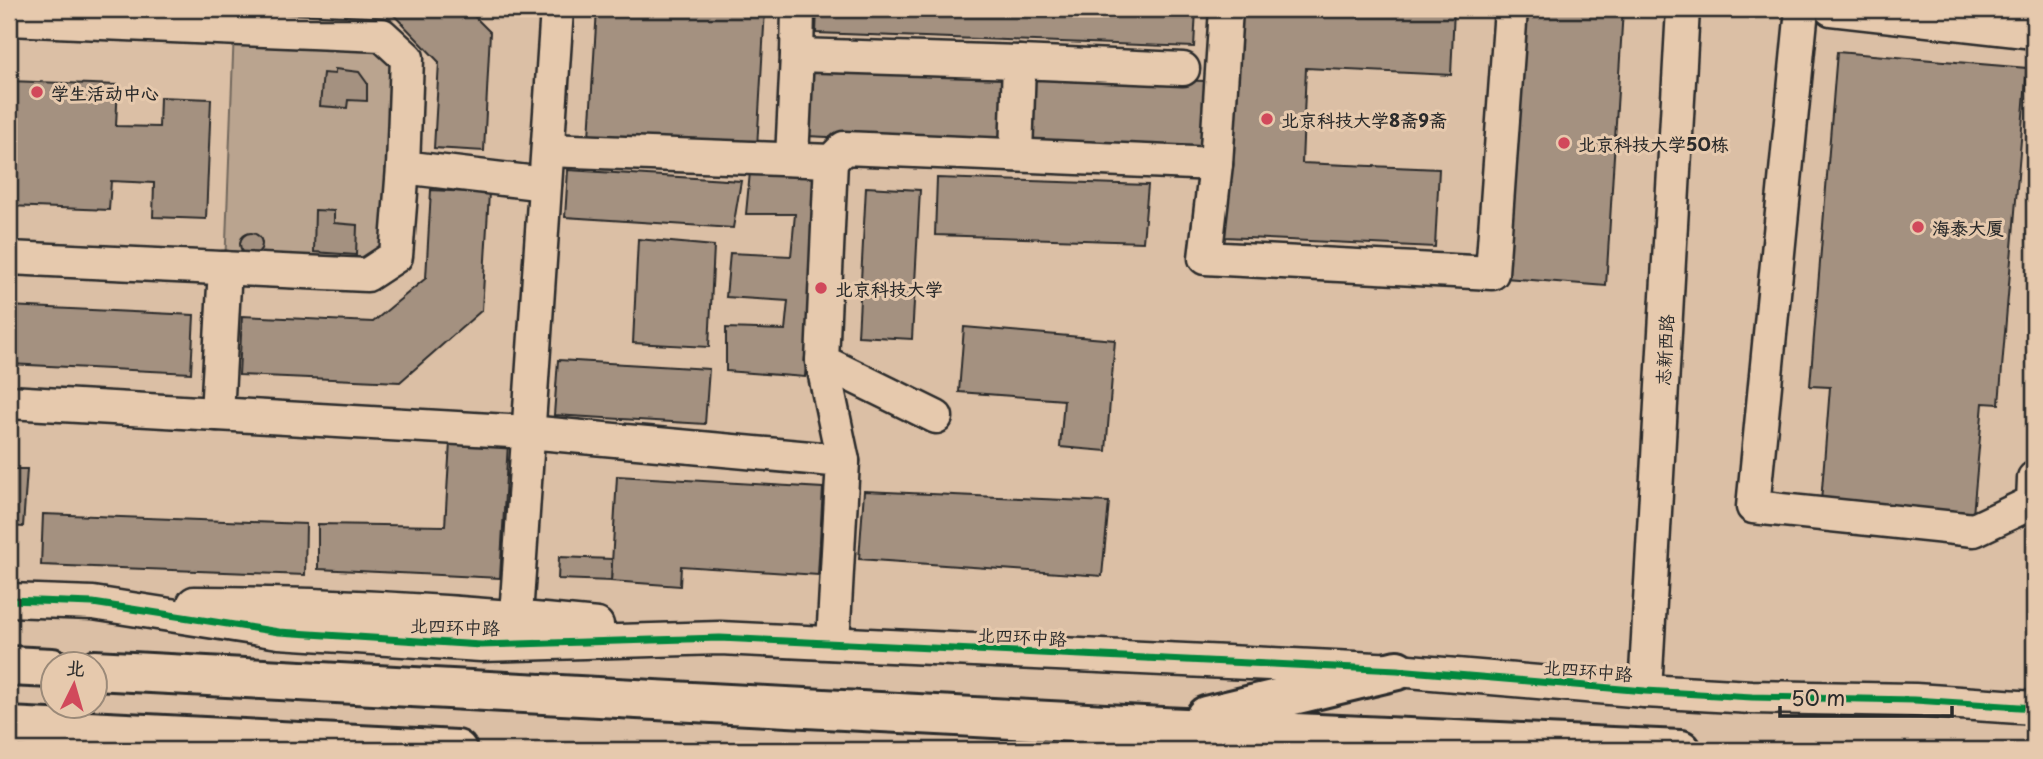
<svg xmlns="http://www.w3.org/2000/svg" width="2043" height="759" font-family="'Playpen Sans','LXGW WenKai TC',sans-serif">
<rect width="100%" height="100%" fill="#dbbfa5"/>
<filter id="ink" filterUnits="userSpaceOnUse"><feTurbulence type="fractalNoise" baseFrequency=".0143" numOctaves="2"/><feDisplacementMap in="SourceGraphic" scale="14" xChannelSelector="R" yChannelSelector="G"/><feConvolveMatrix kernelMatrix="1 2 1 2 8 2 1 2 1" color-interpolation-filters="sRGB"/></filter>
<g filter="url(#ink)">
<!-- green -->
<polygon fill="#baa48f" stroke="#72685d" stroke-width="2" points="234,29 382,35 407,58 396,256 367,275 225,268"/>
<!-- building -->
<g fill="#a49180" stroke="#2b2b2b" stroke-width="2">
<polygon points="388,9 467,9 490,32 484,151 434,148 439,62"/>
<polygon points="597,9 765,9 757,148 589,137"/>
<polygon points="817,9 1196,9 1194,47 816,33"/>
<polygon points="1235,9 1454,9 1451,75 1306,68 1302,163 1439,169 1435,247 1225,237"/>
<polygon points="1522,9 1623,9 1606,286 1505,278"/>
<polygon points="1837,52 2027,68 1999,404 1983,403 1973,515 1821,502 1830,387 1810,386"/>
<polygon points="809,68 1008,74 1005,145 806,136"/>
<polygon points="335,69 359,72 367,83 367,101 348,100 347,108 320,106 323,73 335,74"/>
<polygon points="1027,78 1210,81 1209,153 1026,146"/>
<polygon points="9,81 118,85 116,126 159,127 160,97 211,99 206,219 153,217 154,183 111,181 109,210 9,206"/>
<polygon points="568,170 741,181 733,228 565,217"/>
<polygon points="750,172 818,177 805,377 726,371 726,328 785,330 788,301 726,297 730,253 791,256 795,214 746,214"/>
<polygon points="937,178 1148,185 1143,242 935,235"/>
<polygon points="866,187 920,190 912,339 858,336"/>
<polygon points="431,190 489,193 482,310 400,382 239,375 242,316 373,322 426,278"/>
<polygon points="315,210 334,211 334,223 357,225 356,255 314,252"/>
<circle cx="251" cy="244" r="11"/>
<polygon points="638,239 714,246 709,347 633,343"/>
<polygon points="9,306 194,315 191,373 9,364"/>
<polygon points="964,327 1115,340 1106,451 1060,447 1064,400 959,392"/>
<polygon points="558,360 709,369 705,424 554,415"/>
<polygon points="450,442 508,443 500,578 318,569 318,524 445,526"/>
<polygon points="9,469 27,469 23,527 9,526"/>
<polygon points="617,476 823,488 818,575 681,566 680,586 611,581"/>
<polygon points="864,491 1109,502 1102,576 859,559"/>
<polygon points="43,514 306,524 305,575 41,565"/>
<polygon points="559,557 612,559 611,581 558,579"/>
</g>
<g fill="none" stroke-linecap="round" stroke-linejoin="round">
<!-- minor casing -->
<g stroke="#2b2b2b" stroke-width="37">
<g id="minor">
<polyline points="1802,9 1753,507 1974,530 2033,502 2034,478"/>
<polyline points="1831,9 2034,32"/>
<polyline points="9,19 382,35 407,58 403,167 545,184"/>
<polyline points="797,55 798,9"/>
<polyline points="548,150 831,161 844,148 1216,164 1226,9"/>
<polyline points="1016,155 1019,62 1183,69"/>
<polyline points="792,158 797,55 1019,62"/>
<polyline points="831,161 822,361 936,417"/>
<polyline points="1216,164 1205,258 1492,273 1511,9"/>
<polyline points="9,258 367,275 396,256 403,167"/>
<polyline points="822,361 843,461"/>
<polyline points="9,402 528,432 843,461 833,643"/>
<polyline points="217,414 225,268"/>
<polyline points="9,600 93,603 279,632 481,645 720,638 1397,670 1645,691 1752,697 1915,700 2034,708"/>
<path d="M194 603C329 603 463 611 597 625"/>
<polyline points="516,616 557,9"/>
<polyline points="1645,691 1683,9"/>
</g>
</g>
<!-- highway casing -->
<g stroke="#2b2b2b" stroke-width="44">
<g id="highway">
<polyline points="9,666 52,668"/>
<polyline points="94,670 1162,727 1681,750"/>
<polyline points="1206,716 1397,670"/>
<polyline points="9,727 457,750"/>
</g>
</g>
<!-- minor -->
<use href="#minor" stroke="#e6c9ad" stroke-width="32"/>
<!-- highway -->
<use href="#highway" stroke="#e6c9ad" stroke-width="38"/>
<!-- cycleway casing -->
<g stroke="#e6c9ad" stroke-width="11">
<polyline id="cycleway" points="9,600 93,603 279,632 481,645 720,638 1397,670 1645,691 1752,697 1915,700 2034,708"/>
</g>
<!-- cycleway -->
<use href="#cycleway" stroke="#00873e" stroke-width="7"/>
</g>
</g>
<!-- markers -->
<g fill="#d1495b" stroke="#e6c9ad" stroke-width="2.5">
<circle cx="37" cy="92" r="7"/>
<circle cx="1267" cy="119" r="7"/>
<circle cx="1564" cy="143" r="7"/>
<circle cx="1918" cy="227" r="7"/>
<circle cx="821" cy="288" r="7"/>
</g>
<g text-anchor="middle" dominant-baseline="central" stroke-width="6" stroke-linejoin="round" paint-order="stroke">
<!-- poi labels -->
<g font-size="18" font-weight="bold" fill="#2b2b2b" stroke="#e6c9ad" text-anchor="start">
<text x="51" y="92">学生活动中心</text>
<text x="1281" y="119">北京科技大学8斋9斋</text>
<text x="1578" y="143">北京科技大学50栋</text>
<text x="1932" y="227">海泰大厦</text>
<text x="835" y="288">北京科技大学</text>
</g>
<!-- street labels -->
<g font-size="18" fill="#2b2b2b" stroke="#e6c9ad">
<text transform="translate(1664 350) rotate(-87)">志新西路</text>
<text transform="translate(455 626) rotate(2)">北四环中路</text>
<text transform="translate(1022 636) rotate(3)">北四环中路</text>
<text transform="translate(1588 670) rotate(5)">北四环中路</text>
</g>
</g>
<!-- margin -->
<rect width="2043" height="759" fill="none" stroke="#e6c9ad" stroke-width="35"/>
<rect x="18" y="18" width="2008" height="724" fill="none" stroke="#2b2b2b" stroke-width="2.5" filter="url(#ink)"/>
<!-- north arrow -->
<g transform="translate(74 685) rotate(5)"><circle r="33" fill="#e6c9ad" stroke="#9b8a79" stroke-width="2"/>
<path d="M0-5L12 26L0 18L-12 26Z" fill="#d1495b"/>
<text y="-10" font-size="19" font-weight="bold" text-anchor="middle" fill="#2b2b2b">北</text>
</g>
<!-- scale -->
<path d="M1780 706v10h172v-10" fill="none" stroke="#2b2b2b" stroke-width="3.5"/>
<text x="1791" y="706" font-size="21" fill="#2b2b2b" stroke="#e6c9ad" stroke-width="5" paint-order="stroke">50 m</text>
</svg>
